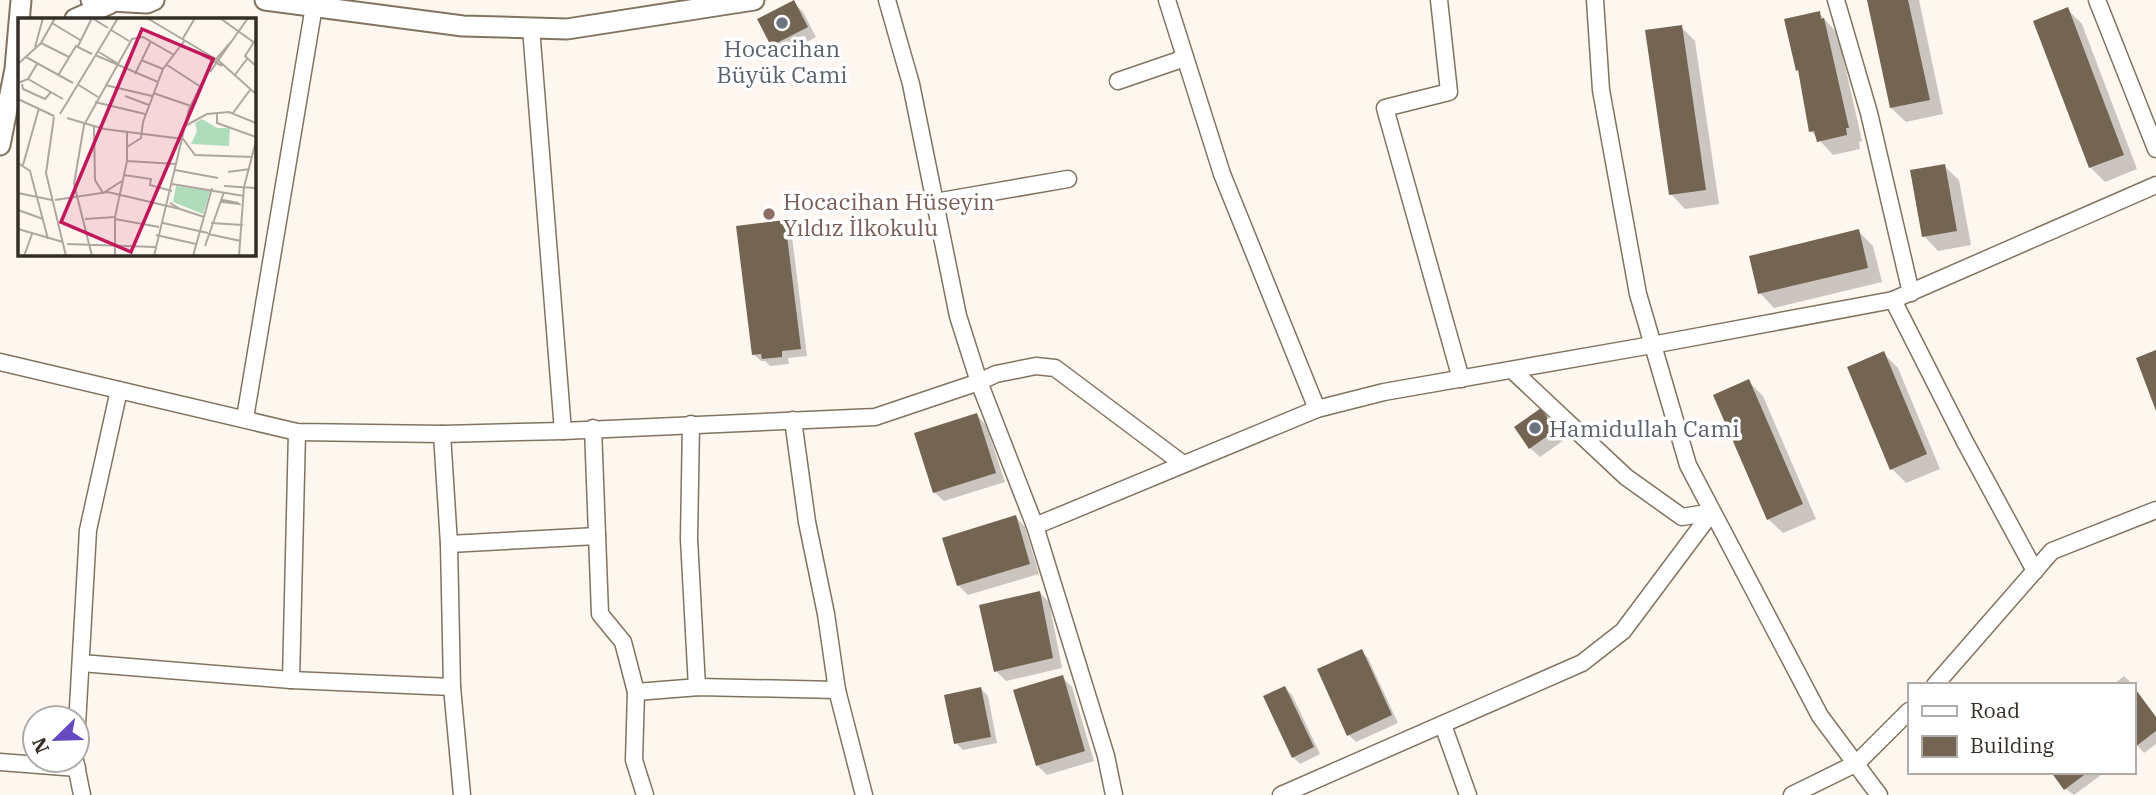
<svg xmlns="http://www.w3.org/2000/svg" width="2156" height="795" font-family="'IBM Plex Serif',serif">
<rect width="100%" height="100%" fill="#fef7ef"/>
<!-- shadow -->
<g fill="#0003">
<polygon points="1869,0 1919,0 1943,114 1906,122 1891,108"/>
<polygon points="793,2 803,12 816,37 783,55 773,45"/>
<polygon points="2067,9 2082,24 2137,169 2105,182 2090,167"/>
<polygon points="1819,13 1838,34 1862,141 1859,142 1860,149 1833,155 1811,131 1800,73 1797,70"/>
<polygon points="1681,27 1695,41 1719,204 1685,209 1671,194"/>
<polygon points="1944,166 1959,180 1971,245 1938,251 1924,236"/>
<polygon points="784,222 791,229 807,356 788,358 789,364 770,366 765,361 761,361 753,354"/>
<polygon points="1858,231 1873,246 1882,282 1774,308 1760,293"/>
<polygon points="1883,353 1898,368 1940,469 1906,483 1892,469"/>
<polygon points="1749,382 1763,396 1816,519 1783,533 1768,519"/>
<polygon points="1541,410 1564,440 1540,457 1530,448"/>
<polygon points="977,415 986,425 1005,482 944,501 934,492"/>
<polygon points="1016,517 1025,527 1039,574 968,595 958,585"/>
<polygon points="1039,592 1049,602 1062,668 1006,681 996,671"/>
<polygon points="1361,651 1368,658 1398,723 1356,742 1349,735"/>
<polygon points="2124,676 2133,685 2113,685"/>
<polygon points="1062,677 1072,687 1094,761 1047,775 1037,765"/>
<polygon points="2133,686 2156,717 2156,744 2144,753 2133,741"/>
<polygon points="1285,688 1292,695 1320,754 1300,764 1293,757"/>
<polygon points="981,689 988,696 997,743 963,750 956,743"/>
<polygon points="2053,772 2105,772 2074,795 2066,789"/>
</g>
<!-- building -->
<g fill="#746553">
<polygon points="794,0 808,27 771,46 757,19"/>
<polygon points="1867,0 1908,0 1930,100 1890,108"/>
<polygon points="2068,7 2124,155 2089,168 2033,21"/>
<polygon points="1820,11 1821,19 1824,18 1849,128 1846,128 1847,135 1817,142 1814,131 1809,132 1798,70 1796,71 1784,19"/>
<polygon points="1682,25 1706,190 1669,195 1645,30"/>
<polygon points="1945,164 1957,231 1922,237 1910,170"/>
<polygon points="785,220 801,349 782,351 782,357 762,359 761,354 752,355 736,226"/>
<polygon points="1859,229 1868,268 1758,294 1749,256"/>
<polygon points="2156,350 2156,411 2136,358"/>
<polygon points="1884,351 1927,454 1890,470 1847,367"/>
<polygon points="1749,379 1803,504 1767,520 1713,395"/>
<polygon points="1541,408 1556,430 1529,449 1514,427"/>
<polygon points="977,413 996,473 933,493 914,433"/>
<polygon points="1016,515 1030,564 957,586 942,538"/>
<polygon points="1040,591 1053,658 994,672 979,605"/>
<polygon points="1362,649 1392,715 1347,736 1317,669"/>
<polygon points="1063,675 1085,751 1036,766 1013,690"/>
<polygon points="1285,686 1314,747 1292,758 1263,696"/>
<polygon points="2133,686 2156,717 2156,731 2135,747 2133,744"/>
<polygon points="981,687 991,737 954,744 944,695"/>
<polygon points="2051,772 2088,772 2064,790"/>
</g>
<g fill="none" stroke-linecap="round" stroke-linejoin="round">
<!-- minor casing -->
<g stroke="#817360" stroke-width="19">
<g id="minor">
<polyline points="887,0 911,84 958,316 979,382 1035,526 1106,756 1114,795"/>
<polyline points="1167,0 1222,174 1317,409"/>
<polyline points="1439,0 1449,92 1385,108 1461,379"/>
<polyline points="1595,0 1601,90 1638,294 1688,465 1820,716 1879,795"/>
<polyline points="1836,0 1869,113 1911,293"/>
<polyline points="2097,0 2156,149"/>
<polyline points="531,28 563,431"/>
<polyline points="1118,81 1185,58"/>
<polyline points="935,202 1068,179"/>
<polyline points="1893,300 1964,440 2035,571"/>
<polyline points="0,362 297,432 442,434 563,431 875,417 979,382 996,374 1036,366 1055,368 1183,464"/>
<polyline points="1512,370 1626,477 1682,517 1712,512"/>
<polyline points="245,418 314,6"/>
<polyline points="793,420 807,522 826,614 837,690 864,795"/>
<polyline points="691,424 689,539 697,687"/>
<polyline points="593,428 600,614 623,642 636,692 634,760 645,795"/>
<polyline points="442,434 449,544 452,687 462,795"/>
<polyline points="1035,526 1317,409 1384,392 1652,345 1893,300 2156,185"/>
<polyline points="449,544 597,536"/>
<polyline points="81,663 291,680 452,687"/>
<polyline points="291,680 297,432"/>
<polyline points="1935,685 2052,551 2156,510"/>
<polyline points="636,692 699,687 837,690"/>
<polyline points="77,725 88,530 119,390"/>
<polyline points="1443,725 1468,795"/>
<polyline points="75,760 82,795"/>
<polyline points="0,762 77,768"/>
<polyline points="1281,795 1582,663 1623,631 1712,512"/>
<polyline points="1792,795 1857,763 1909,711"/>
</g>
</g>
<!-- tertiary casing -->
<g stroke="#817360" stroke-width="23">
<g id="tertiary">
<polyline points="91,0 147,3 154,0"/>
<polyline points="265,0 463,26 567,29 754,0"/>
<polyline points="75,19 109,4"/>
<polyline points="0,145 15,69 21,0"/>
</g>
</g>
<!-- minor -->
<use href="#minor" stroke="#fff" stroke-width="16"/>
<!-- tertiary -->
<use href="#tertiary" stroke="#fff" stroke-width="19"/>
</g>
<!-- markers -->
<g fill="#6b7280" stroke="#fff" stroke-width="2.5">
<circle cx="782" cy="23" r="7"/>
<circle cx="1535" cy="428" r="7"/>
</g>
<circle fill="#8d6e63" stroke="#fff" stroke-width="2.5" cx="769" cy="214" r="7"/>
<g text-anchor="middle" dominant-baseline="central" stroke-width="7" stroke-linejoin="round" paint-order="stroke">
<!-- worship labels -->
<g font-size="23" fill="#5b616d" stroke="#fff">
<text x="782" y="48">Hocacihan<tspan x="782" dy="26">Büyük Cami</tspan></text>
<text x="1549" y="428" text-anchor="start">Hamidullah Cami</text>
</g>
<!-- education labels -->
<g font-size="23" fill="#785e54" stroke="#fff" text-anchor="start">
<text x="783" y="201">Hocacihan Hüseyin<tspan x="783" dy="26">Yıldız İlkokulu</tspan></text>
</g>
</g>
<!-- overview -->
<g transform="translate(18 18)">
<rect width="238" height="238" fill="#fef7ef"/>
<path d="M184 101 199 110H212L211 128 173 126 179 113 177 105ZM158 168 192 173 185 196 155 184Z" fill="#afddbc"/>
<path fill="none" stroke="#ada79f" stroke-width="2" d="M129 0 201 43 238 76M202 0 238 26M34 5 62 22M93 12 111 23M238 21 227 38 238 48M164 22 177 0M23 25 51 39M60 28 74 0 90 10M17 29 25 0M79 33 99 45M77 37 140 64M184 37 204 48M8 39 55 65M123 42 145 51M0 46 23 25 37 0M149 47 183 69M192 54 230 0M41 56 58 28 74 36M117 56 133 23M216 58 229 41M10 61 45 81M0 65 10 61 19 46M4 66 5 71 27 81 33 74M59 66 80 79M87 67 134 78M135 75 173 88M107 78 131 87M0 81 36 98M77 84 127 96M199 95V105L238 119M215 95 232 72M42 96 100 0M36 99 28 155 48 238M49 100 86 111 165 121 177 137 235 139M167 108 189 96 211 94 238 105M76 109 77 162 85 175 104 163M109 129 123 120 125 104 145 51 167 22M109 143 158 146M0 145 12 153 30 221M5 147 21 90M157 152 200 160M210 154 232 151M106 157 133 161 132 167 154 173M154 166 226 178M206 168 238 170M0 175 34 182M37 182 90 174 162 191 152 185M205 182 220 185 221 186 204 184ZM162 191 186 199M0 192 25 201M67 201 97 199M97 201 141 209M145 205 190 215M193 205 225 207M0 211 45 224M190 216 223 223M138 217 178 226M49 226 137 229M187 228 206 174M6 238 14 216M74 238 56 166 66 107 114 21 125 19 156 37M97 238V199L109 143V114M136 238 171 91 193 47 212 25M175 238 194 170M221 238 226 169 238 123"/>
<path fill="#c2185b" fill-opacity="0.15" stroke="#c2185b" stroke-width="3.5" d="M124 11 195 41 113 234 43 204Z"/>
<rect width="238" height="238" fill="none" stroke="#342e26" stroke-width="3.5"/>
</g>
<!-- legend -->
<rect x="1908" y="683" width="228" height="91" fill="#ffffff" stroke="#aeaba8" stroke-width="2"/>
<rect x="1922" y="706" width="35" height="10" fill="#ffffff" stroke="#aeaba8" stroke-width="2"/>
<text x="1970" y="718" font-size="21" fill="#342e26">Road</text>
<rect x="1922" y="736" width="35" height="21" fill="#746553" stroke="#aeaba8" stroke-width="2"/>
<text x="1970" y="753" font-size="21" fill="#342e26">Building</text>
<!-- north arrow -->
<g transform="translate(56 739) rotate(247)"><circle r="33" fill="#ffffff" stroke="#aeaba8" stroke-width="2"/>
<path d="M0-5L12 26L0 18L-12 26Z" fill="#6449c1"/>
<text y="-10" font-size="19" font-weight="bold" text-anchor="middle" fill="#342e26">N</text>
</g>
</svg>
